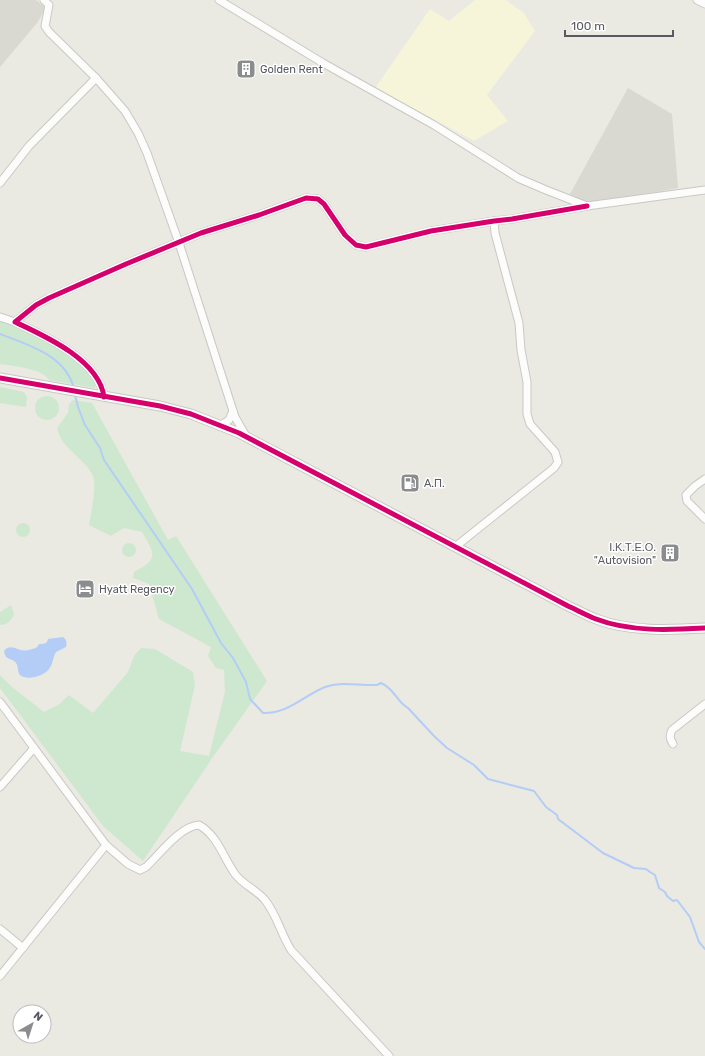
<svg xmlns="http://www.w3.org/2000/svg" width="705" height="1056" font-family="Rubik,sans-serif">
<rect width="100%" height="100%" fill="#eae9e2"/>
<!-- commercial -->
<polygon fill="#f6f4d9" points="475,0 506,0 524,13 535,31 487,95 508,121 474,141 375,88 430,9 449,21"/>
<!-- industrial -->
<g fill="#d9d9d1">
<polygon points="0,0 36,0 46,8 37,23 0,67"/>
<polygon points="628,88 672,114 678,188 587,204 570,194"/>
</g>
<!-- green -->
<g fill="#cee8cf">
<path d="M0 321 34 334 80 362 96 379 95 388 49 380C42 368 13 366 0 364Z"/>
<polygon points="0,387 24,392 27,397 26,407 0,403"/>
<circle cx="47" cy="408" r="12"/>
<path d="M73 400 92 403 168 540 176 536 267 681 213 757 143 861 103 826 0 688V675L12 687 44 712 58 705 69 695 93 713 128 672 134 656 141 648 155 649 193 672 195 685 180 751 209 756 225 692 224 670 216 668 208 656 211 647 159 619 149 584 133 578 134 572C159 559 155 554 142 532L124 528 111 536 89 525C91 514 97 486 93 476 84 457 61 449 57 428L68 413 69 404Z"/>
<circle cx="23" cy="530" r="7"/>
<circle cx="129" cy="550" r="7"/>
<path d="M11 605 14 614C11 621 8 625 0 625V612Z"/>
</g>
<!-- water -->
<path fill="#b3cdf6" d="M63 637C67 640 67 643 66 647L56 652C53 657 53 664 49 669 44 676 27 681 20 675 17 672 19 667 16 663 12 657 6 662 4 651L7 648C16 645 19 654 32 649 36 648 37 648 39 644 44 644 47 644 48 639Z"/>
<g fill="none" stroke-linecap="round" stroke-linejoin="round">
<!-- stream -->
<g stroke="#b3cdf6" stroke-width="2">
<path d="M0 334C28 345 66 355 74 389"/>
<path d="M75 395 78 407 85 425 100 448 104 460 192 589 221 643 233 658 246 682 250 699 263 713C288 714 303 696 325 687 341 681 360 686 377 685L381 683C395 689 396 701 408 708L434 736 447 748 474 765 488 779 534 791 546 807 557 815 558 819 603 853 634 868 646 869 650 872 655 875 659 888 665 892 667 896 673 901 677 900 690 917 699 942 705 949"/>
</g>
<!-- minor casing -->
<g stroke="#c8c8c7" stroke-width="9">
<g id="minor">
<polyline points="219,0 323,63 434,125 518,178 546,190 587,206 705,190"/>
<polyline points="697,0 705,4"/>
<polyline points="96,78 125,111 138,133 147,153 179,243 235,417 246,436"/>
<polyline points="0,183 29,146 96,78 49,32 45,26 49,5 44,0"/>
<polyline points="0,317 15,322"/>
<path d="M104 397C99 360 45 336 15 322L36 305 49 298 126 264 201 233 259 215 306 198 318 199 324 204 345 235 356 245 366 247 431 231 494 221 512 219 587 206"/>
<polyline points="221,425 229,420 233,411"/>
<polyline points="705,479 695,486 686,495 687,501 705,519"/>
<polyline points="455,547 554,468 558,462 555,452 530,424 527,414 527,382 521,350 519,323 495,233 494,221"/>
<path d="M0 702 106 845 128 864 140 870 146 867C159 855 180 826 199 825 218 836 223 857 235 874 243 885 257 890 265 900 277 915 281 934 291 950L389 1056"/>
<path d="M673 744C670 739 669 736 672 730L705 704"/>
<polyline points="0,787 34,748"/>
<polyline points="0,929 23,948"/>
<polyline points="0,976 106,845"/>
</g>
</g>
<!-- tertiary casing -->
<g stroke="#c8c8c7" stroke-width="11">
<path id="tertiary" d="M0 378 160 406 191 414 239 433 568 606C577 610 586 615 596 619 630 632 669 630 705 628"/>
</g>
<!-- minor -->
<use href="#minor" stroke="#fcfcfb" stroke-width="7"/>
<!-- tertiary -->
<use href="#tertiary" stroke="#fcfcfb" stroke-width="9"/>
<!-- cycleway casing -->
<g stroke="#fff" stroke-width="8">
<g id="cycleway">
<path d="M0 378 160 406 191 414 239 433 568 606C577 610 586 615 596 619 630 632 669 630 705 628"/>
<path d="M104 397C99 360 45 336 15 322L36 305 49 298 126 264 201 233 259 215 306 198 318 199 324 204 345 235 356 245 366 247 431 231 494 221 512 219 587 206"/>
</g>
</g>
<!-- cycleway -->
<use href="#cycleway" stroke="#d6006c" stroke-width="5"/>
</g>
<!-- icons -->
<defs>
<g id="building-square" transform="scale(1)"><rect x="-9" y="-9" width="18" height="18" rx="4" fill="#8a8c8e" stroke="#fff"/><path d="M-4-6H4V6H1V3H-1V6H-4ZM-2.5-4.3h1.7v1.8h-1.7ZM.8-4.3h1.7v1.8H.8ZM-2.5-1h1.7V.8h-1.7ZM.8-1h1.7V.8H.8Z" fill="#fff"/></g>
<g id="fuel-square" transform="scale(1)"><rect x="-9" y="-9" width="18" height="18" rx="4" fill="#8a8c8e" stroke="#fff"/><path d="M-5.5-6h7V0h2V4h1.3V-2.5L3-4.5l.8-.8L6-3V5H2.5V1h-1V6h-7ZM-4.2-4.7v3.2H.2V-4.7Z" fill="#fff"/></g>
<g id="hotel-square" transform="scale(1)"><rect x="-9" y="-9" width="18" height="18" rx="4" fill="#8a8c8e" stroke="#fff"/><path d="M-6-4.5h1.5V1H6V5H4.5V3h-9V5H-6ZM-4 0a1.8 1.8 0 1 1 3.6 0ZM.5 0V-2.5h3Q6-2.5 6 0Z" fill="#fff"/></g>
</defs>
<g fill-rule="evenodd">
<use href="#building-square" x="246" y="69"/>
<use href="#fuel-square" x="410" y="483"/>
<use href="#building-square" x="670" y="553"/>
<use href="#hotel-square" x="85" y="589"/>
</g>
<g text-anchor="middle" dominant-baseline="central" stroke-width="3" stroke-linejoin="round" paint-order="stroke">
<!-- poi labels -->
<g font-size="11" fill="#575a61" stroke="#fff" text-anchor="start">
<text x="260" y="69">Golden Rent</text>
<text x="424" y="483">Α.Π.</text>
<text x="656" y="547" text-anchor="end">I.Κ.Τ.Ε.Ο.<tspan x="656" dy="13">"Autovision"</tspan></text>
<text x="99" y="589">Hyatt Regency</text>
</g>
</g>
<!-- north arrow -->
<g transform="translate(32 1024) rotate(39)"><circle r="19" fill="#ffffff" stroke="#bcbdc0"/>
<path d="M0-3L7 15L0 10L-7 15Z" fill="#8a8c8e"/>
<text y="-6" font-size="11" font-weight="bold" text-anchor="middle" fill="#575a61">N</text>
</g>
<!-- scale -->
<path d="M565 30v6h108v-6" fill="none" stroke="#575a61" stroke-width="2"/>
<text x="571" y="30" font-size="12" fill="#575a61" stroke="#ffffff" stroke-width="3" paint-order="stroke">100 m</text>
</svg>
